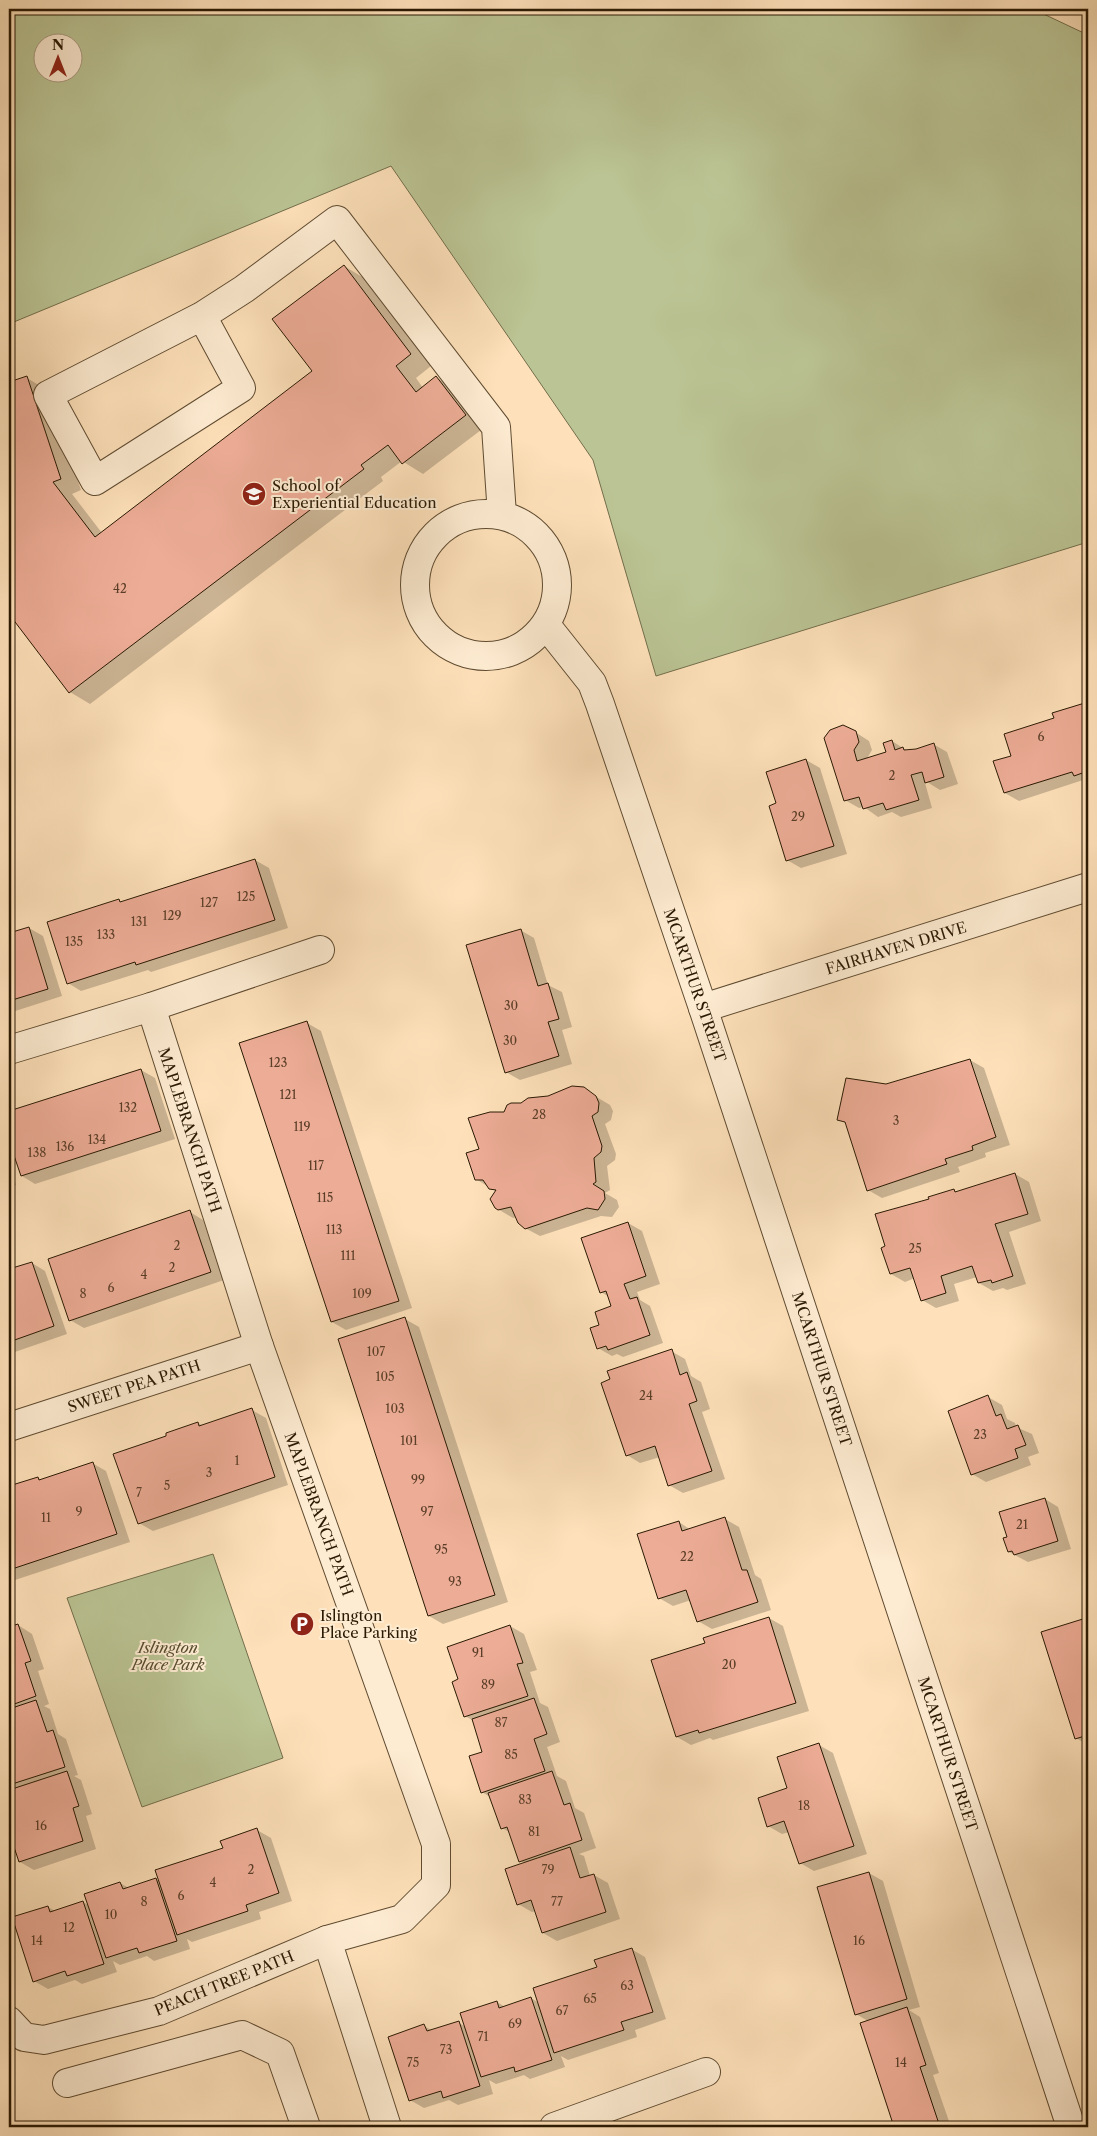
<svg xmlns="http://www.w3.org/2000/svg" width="1097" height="2136" font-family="'Libre Caslon Text',serif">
<rect width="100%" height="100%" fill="#fee1ba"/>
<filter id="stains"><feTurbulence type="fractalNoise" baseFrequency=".004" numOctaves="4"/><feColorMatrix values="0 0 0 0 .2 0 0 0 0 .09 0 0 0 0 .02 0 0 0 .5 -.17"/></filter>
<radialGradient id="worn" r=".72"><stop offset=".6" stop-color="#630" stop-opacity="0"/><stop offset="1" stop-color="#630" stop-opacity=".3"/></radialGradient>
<!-- green -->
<g fill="#bbc494" stroke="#726e4c" fill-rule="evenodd">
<path d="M9 9H1033L1088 35V542L656 676 593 460 391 166 9 324ZM42 42H72V72H42Z"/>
<polygon points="213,1554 283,1758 142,1807 67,1598"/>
</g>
<!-- shadow -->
<g fill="#0003">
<polygon points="344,266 364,278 431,366 416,378 423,388 437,378 457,390 485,427 423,474 402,461 381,477 383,481 90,704 70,692 9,612 9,384 27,378 47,390 81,490 72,494 102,533 314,371"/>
<polygon points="1088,703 1088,783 1083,780 1019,801 1005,793 1013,756 1055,719 1054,714"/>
<polygon points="855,732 869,741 872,750 866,760 888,753 892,741 906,750 916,750 933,744 947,752 958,784 940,790 927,782 925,783 932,808 901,817 892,812 878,817 864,807 859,808 845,800"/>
<polygon points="806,760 820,768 847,854 801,868 787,860 778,804"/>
<polygon points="255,860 269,868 288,928 151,972 148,970 81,991 68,983 118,900 122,903"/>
<polygon points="29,928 43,936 62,996 9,1013 9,934"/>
<polygon points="520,930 534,938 548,985 562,992 572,1027 562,1030 572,1064 520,1080 506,1072"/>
<polygon points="307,1023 321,1031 412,1308 346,1330 332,1322"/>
<polygon points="970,1060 984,1068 1010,1145 985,1153 986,1157 958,1167 960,1172 882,1198 868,1190 847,1124 839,1119 886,1085"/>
<polygon points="141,1070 155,1078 175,1139 35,1184 22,1176 9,1137 9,1113"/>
<polygon points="583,1089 610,1105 613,1111 611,1120 605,1124 616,1154 615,1160 607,1166 610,1190 605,1193 617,1200 619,1207 612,1217 601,1216 540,1236 525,1228 517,1217 513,1218 496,1208 497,1192 476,1179 481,1150 505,1114 522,1105"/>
<polygon points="9,1163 16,1185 9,1188"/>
<polygon points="1015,1174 1029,1182 1041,1221 1009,1232 1026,1284 1007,1290 1003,1288 993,1291 979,1283 977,1277 954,1284 959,1301 936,1308 922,1300 915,1278 905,1282 891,1274 931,1200 953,1190 957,1192"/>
<polygon points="190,1212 203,1220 224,1280 84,1328 70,1320"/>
<polygon points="628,1223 642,1231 660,1284 637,1292 640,1300 650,1306 663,1343 623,1357 617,1354 612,1356 598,1348 601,1326 612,1307 609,1297 601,1292"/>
<polygon points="32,1263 45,1271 67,1334 9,1354 9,1271"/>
<polygon points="405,1319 419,1327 508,1602 443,1624 429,1616"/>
<polygon points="671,1351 685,1359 691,1376 701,1382 710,1409 702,1412 725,1479 683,1493 669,1485 660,1457 640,1463 627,1455"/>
<polygon points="988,1397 1002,1405 1007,1419 1015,1423 1016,1427 1032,1434 1039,1453 1028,1457 1031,1465 986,1482 972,1474"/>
<polygon points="252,1410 266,1418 288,1485 153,1531 139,1523 168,1437 198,1423 203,1426"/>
<polygon points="92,1463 106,1471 130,1542 9,1582 9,1488 38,1478 42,1480"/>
<polygon points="1045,1499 1058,1507 1071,1549 1028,1562 1009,1552 1009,1538"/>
<polygon points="725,1519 739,1527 755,1575 761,1579 771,1610 712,1629 698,1621 691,1600 673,1606 659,1598 679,1522 691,1530"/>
<polygon points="769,1618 783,1626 809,1711 713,1740 710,1738 691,1745 677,1737 652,1661 706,1644"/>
<polygon points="1086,1619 1088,1620 1088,1745 1076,1738"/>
<polygon points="18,1625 32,1634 44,1669 38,1671 49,1704 44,1706 50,1709 58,1734 66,1739 78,1775 74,1776 81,1780 92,1814 86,1816 96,1849 34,1870 20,1862 9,1828 9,1826 15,1824 9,1804 9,1629"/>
<polygon points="510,1626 524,1634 537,1670 530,1672 540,1703 548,1707 560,1742 547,1747 557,1776 566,1781 575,1808 584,1813 596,1848 579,1854 584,1856 590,1876 594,1875 608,1883 620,1919 557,1941 543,1933 536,1911 532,1912 518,1904 525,1863 520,1861 511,1833 502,1828 490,1797 482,1792 484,1752 474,1721 465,1716 460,1680"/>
<polygon points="819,1745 833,1753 867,1854 814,1871 800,1863 789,1832 782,1834 768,1826 789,1789"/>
<polygon points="257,1830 271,1838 292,1901 259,1912 261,1919 192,1942 187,1939 190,1949 154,1961 147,1956 120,1965 113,1961 117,1972 82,1984 75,1980 48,1989 34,1981 48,1907 55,1911 83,1902 90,1906 120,1883 129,1888 156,1879 161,1882"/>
<polygon points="869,1873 883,1881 920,2007 909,2010 920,2017 939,2073 933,2075 951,2127 896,2127 861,2023 868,2021 856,2014"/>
<polygon points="631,1949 645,1957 666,2019 635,2030 637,2037 568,2060 561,2056 565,2067 530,2079 524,2075 496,2084 489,2080 493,2094 458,2105 449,2100 424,2108 410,2100 424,2026 433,2031 459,2023 466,2027 497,2002 505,2007 531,1998 539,2003"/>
</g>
<!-- building -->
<g fill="#edac96" stroke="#2a1903">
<polygon points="344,265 411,354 396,366 416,392 436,376 466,415 402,464 388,445 361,465 364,469 69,693 9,614 9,382 27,376 61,479 53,482 95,537 312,371 272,319"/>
<polygon points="1088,702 1088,771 1074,776 1072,772 1004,793 993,761 1011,756 1004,734 1054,718 1052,713"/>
<polygon points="843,725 856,731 859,742 854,750 857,761 886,752 883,743 892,740 895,750 903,747 904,750 916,749 934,743 944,777 925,783 922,772 911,775 919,800 886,810 883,803 863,809 859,797 844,801 824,738 830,730"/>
<polygon points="806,759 834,846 786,861 769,806 776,803 766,772"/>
<polygon points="255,859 275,920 136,965 135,962 67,984 47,922 119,899 120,902"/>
<polygon points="29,927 48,989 9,1001 9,933"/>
<polygon points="521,929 538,986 548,983 559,1019 548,1022 559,1056 505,1073 466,945"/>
<polygon points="307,1021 399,1301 331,1322 239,1043"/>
<polygon points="970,1059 996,1137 972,1146 973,1150 945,1159 947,1164 867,1191 845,1122 837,1120 846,1078 886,1084"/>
<polygon points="141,1069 161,1131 21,1176 9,1141 9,1111"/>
<polygon points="572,1086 584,1087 596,1096 599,1103 598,1112 592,1116 602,1146 601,1152 594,1158 596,1182 593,1184 604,1191 605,1199 598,1210 587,1208 525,1229 518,1223 511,1207 498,1210 495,1208 490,1199 496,1190 489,1189 483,1180 475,1180 466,1153 479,1149 468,1118 490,1112 504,1112 507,1105 511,1103 521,1103 528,1098 548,1096"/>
<polygon points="1015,1173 1028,1214 995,1224 1013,1276 992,1283 991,1280 978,1283 972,1266 941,1276 946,1293 921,1301 910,1268 890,1274 881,1248 885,1246 875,1214 929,1199 928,1197 954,1189 955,1192"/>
<polygon points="190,1210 211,1272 69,1321 48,1259"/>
<polygon points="628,1222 646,1276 624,1284 630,1299 637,1297 650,1335 608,1350 606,1346 597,1349 590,1328 599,1325 595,1312 611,1306 606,1291 600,1293 581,1238"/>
<polygon points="32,1262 54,1326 9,1342 9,1269"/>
<polygon points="405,1317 495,1595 428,1616 338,1339"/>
<polygon points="672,1349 680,1375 687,1372 697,1401 689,1404 712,1471 668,1486 655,1446 626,1456 601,1383 610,1379 607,1371"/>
<polygon points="988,1395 996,1416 1001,1414 1007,1429 1018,1425 1026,1445 1015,1449 1018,1458 971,1475 948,1411"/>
<polygon points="252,1408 275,1477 138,1524 113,1454 166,1436 166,1433 198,1422 199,1426"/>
<polygon points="93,1462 117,1534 9,1570 9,1486 38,1477 39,1480"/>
<polygon points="1045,1498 1058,1541 1014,1555 1012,1551 1008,1552 1003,1538 1007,1537 999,1512"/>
<polygon points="725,1517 742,1570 747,1570 758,1602 697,1622 686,1590 658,1599 637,1534 679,1521 682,1531"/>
<polygon points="769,1617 796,1703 699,1733 698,1730 676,1737 651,1660 705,1643 703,1638"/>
<polygon points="1086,1618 1088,1623 1088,1735 1075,1739 1041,1632"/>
<polygon points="18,1624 31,1661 25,1663 36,1696 9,1706 9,1627"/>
<polygon points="510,1625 523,1663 517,1664 528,1696 464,1717 452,1682 458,1679 447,1647"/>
<polygon points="534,1698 547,1734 534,1739 545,1771 481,1793 469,1756 482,1752 472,1719"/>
<polygon points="36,1700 47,1732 53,1730 54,1733 65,1767 9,1785 9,1709"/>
<polygon points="819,1743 854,1846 799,1864 784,1821 767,1827 758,1798 787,1788 777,1757"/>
<polygon points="67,1771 79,1806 73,1808 83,1841 19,1862 9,1832 9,1825 14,1823 9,1808 9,1790"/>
<polygon points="552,1771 564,1805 570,1803 582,1840 519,1862 507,1827 501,1829 488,1793"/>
<polygon points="257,1828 279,1893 246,1905 248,1911 177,1935 155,1870 223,1848 220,1841"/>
<polygon points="570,1847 580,1878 594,1874 606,1912 542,1933 531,1900 517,1905 505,1869"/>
<polygon points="869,1872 907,1999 855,2015 817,1887"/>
<polygon points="156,1878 177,1941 139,1953 137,1948 106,1958 84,1894 120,1882 123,1889"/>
<polygon points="83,1901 104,1964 67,1976 65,1971 33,1982 12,1917 48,1906 50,1912"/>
<polygon points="632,1948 653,2012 621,2022 624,2030 554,2053 533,1988 597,1967 594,1960"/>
<polygon points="531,1997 552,2060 515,2072 514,2067 481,2077 460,2013 497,2001 499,2008"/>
<polygon points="907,2007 926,2065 920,2067 940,2127 894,2127 860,2023"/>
<polygon points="459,2021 480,2086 443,2098 441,2091 409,2101 388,2037 424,2024 427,2031"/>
</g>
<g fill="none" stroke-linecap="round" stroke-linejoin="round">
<!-- minor casing -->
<g stroke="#5f4b31" stroke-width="30">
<g id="minor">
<polyline points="202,316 241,388 95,481 48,395 202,316 244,289 337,220 496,427 502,515"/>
<circle cx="486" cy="585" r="71"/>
<polyline points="546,625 592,683 600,704 703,1008 1071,2127"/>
<polyline points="151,1007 259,1346 436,1844 436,1885 402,1919 327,1940 387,2127"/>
<polyline points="703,1008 1088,887"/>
<polyline points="9,1050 151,1007 320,950"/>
<polyline points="9,1427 259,1346"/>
<polyline points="9,2021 24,2037 44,2040 159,2011 327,1940"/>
<polyline points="67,2083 242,2035 280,2053 306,2127"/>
<polyline points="554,2127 706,2072"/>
</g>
</g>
<!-- minor -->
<use href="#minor" stroke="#feecd2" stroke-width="28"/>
</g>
<!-- icons -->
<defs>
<g id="school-disc" transform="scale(1.25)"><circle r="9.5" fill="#8f2418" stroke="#feecd2"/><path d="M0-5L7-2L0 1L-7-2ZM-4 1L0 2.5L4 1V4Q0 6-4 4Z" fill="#fff"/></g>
<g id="parking-disc" transform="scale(1.25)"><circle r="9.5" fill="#8f2418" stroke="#feecd2"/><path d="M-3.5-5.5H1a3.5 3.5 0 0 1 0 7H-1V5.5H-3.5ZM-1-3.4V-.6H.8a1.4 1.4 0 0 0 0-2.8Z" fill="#fff"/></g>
</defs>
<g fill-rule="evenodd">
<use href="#school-disc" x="254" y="494"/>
<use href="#parking-disc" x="302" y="1624"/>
</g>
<g text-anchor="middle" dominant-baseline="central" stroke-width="4" stroke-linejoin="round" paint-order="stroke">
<!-- number labels -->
<g font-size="12" fill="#5b3e28">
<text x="120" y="588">42</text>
<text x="1041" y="736">6</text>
<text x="892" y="775">2</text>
<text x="798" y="816">29</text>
<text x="246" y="896">125</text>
<text x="209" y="902">127</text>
<text x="172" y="915">129</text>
<text x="139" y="921">131</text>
<text x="106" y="934">133</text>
<text x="74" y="941">135</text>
<text x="511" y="1005">30</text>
<text x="510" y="1040">30</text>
<text x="278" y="1062">123</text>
<text x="288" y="1094">121</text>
<text x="128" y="1107">132</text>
<text x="539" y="1114">28</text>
<text x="896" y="1120">3</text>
<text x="302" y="1126">119</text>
<text x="97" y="1139">134</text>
<text x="65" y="1146">136</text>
<text x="37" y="1152">138</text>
<text x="316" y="1165">117</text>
<text x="325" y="1197">115</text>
<text x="334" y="1229">113</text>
<text x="177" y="1245">2</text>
<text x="915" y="1248">25</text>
<text x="348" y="1255">111</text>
<text x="172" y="1267">2</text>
<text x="144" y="1274">4</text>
<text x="111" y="1287">6</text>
<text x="83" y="1293">8</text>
<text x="362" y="1293">109</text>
<text x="376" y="1351">107</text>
<text x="385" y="1376">105</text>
<text x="646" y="1395">24</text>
<text x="395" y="1408">103</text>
<text x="980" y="1434">23</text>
<text x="409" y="1440">101</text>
<text x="237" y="1460">1</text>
<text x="209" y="1472">3</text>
<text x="418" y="1479">99</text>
<text x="167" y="1485">5</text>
<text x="139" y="1492">7</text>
<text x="79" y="1511">9</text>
<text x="427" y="1511">97</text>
<text x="46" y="1517">11</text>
<text x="1022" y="1524">21</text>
<text x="441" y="1549">95</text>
<text x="687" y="1556">22</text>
<text x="455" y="1581">93</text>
<text x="478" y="1652">91</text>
<text x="729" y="1664">20</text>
<text x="488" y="1684">89</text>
<text x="501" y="1722">87</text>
<text x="511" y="1754">85</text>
<text x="525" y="1799">83</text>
<text x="804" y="1805">18</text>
<text x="41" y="1825">16</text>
<text x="534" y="1831">81</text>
<text x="251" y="1869">2</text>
<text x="548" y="1869">79</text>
<text x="213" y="1882">4</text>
<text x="181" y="1895">6</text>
<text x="144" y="1901">8</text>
<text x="557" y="1901">77</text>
<text x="111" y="1914">10</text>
<text x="69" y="1927">12</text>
<text x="37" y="1940">14</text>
<text x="859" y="1940">16</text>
<text x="627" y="1985">63</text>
<text x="590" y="1998">65</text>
<text x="562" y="2010">67</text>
<text x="515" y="2023">69</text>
<text x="483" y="2036">71</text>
<text x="446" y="2049">73</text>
<text x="413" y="2062">75</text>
<text x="901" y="2062">14</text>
</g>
<!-- poi labels -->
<g font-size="15" fill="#2a1903" stroke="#feecd2" text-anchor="start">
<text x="272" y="485">School of<tspan x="272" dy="17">Experiential Education</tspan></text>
<text x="320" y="1615">Islington<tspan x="320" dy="17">Place Parking</tspan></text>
</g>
<!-- street labels -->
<g font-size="15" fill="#2a1903" stroke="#feecd2">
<text transform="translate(896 948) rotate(-17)">FAIRHAVEN DRIVE</text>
<text transform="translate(695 985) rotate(71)">MCARTHUR STREET</text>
<text transform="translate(190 1130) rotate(72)">MAPLEBRANCH PATH</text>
<text transform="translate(822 1369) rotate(72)">MCARTHUR STREET</text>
<text transform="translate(134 1386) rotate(-18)">SWEET PEA PATH</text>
<text transform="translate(319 1514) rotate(70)">MAPLEBRANCH PATH</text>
<text transform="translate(948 1754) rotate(72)">MCARTHUR STREET</text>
<text transform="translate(224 1983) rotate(-22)">PEACH TREE PATH</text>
</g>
<!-- park labels -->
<g font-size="15" font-style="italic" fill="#564c2e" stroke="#feecd2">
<text x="168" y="1647">Islington<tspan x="168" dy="17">Place Park</tspan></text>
</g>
</g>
<!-- margin -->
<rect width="1097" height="2136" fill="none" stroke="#fee1ba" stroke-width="30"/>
<rect x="10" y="10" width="1077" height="2116" fill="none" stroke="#2a1903" stroke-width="2.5"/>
<rect x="15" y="15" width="1067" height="2106" fill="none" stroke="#2a1903"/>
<!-- north arrow -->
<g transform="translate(58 58)"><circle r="24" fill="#feecd2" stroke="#a9987f"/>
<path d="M0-4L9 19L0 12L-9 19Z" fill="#8f2418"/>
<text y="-8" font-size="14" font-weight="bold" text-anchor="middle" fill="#2a1903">N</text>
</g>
<rect width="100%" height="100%" filter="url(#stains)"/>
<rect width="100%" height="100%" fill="url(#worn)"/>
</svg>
